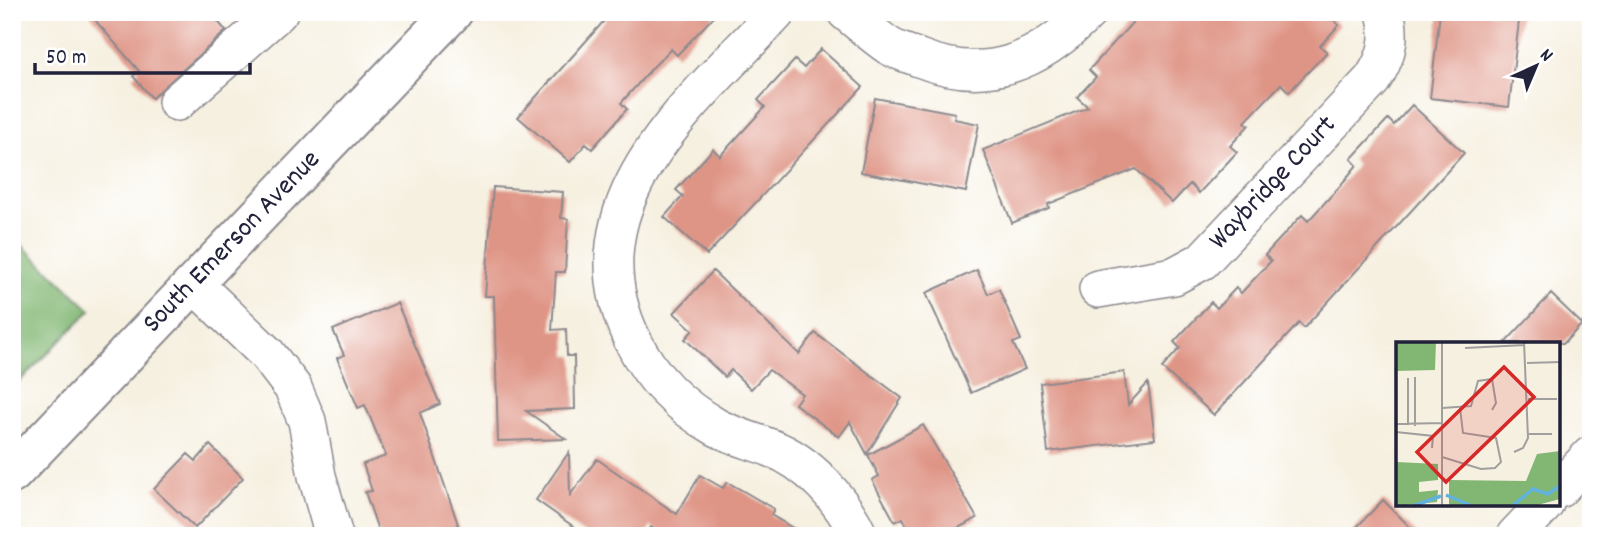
<svg xmlns="http://www.w3.org/2000/svg" width="1603" height="548" font-family="Dekko,sans-serif">
<rect width="100%" height="100%" fill="#fff"/>
<filter id="ink" filterUnits="userSpaceOnUse"><feTurbulence type="fractalNoise" baseFrequency=".0143" numOctaves="2"/><feDisplacementMap in="SourceGraphic" scale="14" xChannelSelector="R" yChannelSelector="G"/><feConvolveMatrix kernelMatrix="1 2 1 2 8 2 1 2 1" color-interpolation-filters="sRGB"/></filter>
<filter id="wash" filterUnits="userSpaceOnUse"><feTurbulence type="fractalNoise" baseFrequency=".00686" numOctaves="4" result="noise"/><feDisplacementMap in="SourceGraphic" scale="28" xChannelSelector="R" yChannelSelector="G"/><feGaussianBlur stdDeviation="1.57" result="paint"/><feColorMatrix in="noise" values="0 0 0 0 0 0 0 0 0 0 0 0 0 0 0 0 0 1.4 0 .05"/><feComposite in="paint" operator="in"/></filter>
<g filter="url(#wash)">
<rect width="100%" height="100%" fill="#f6f0e0"/>
<!-- forest -->
<polygon fill="#82b773" stroke="#526c57" stroke-width="2" points="12,236 91,310 12,389"/>
<g id="blocks">
<!-- building -->
<g fill="#df9586">
<polygon points="88,12 210,12 226,31 152,98 133,76 139,71"/>
<polygon points="612,12 718,12 677,55 671,49 653,67 621,103 627,109 592,149 586,144 570,162 518,117"/>
<polygon points="1142,12 1325,12 1339,25 1320,46 1327,52 1289,92 1281,84 1245,122 1249,125 1230,146 1237,152 1199,193 1190,184 1172,203 1136,169 1048,204 1049,208 1012,223 983,150 1088,107 1077,97 1096,77 1089,70"/>
<polygon points="1440,12 1520,12 1509,107 1430,98"/>
<polygon points="821,49 863,87 707,255 664,217 683,196 676,190 713,149 720,156 765,107 758,100 795,60 804,68"/>
<polygon points="875,98 955,113 954,119 979,124 966,192 861,172"/>
<polygon points="1412,105 1464,153 1304,328 1299,323 1214,415 1162,368 1180,348 1174,342 1211,302 1217,308 1236,288 1241,293 1271,261 1265,255 1302,215 1308,221 1340,186 1357,165 1351,159 1388,119 1394,125"/>
<polygon points="493,187 563,192 561,218 568,219 565,272 556,272 552,330 566,329 567,356 574,356 575,409 526,411 566,439 498,441 494,296 485,296"/>
<polygon points="977,270 988,294 999,289 1021,340 1013,343 1025,369 971,393 926,293"/>
<polygon points="713,271 799,354 815,333 902,398 867,454 850,422 839,437 795,404 802,394 769,370 751,389 731,370 725,377 685,339 693,330 674,313"/>
<polygon points="1551,294 1582,324 1564,343 1505,343"/>
<polygon points="397,303 440,404 420,413 462,536 380,536 365,492 372,491 363,464 386,456 365,405 358,408 337,358 344,355 333,330"/>
<polygon points="1124,372 1128,405 1148,383 1155,439 1048,452 1040,383"/>
<polygon points="923,425 977,518 943,536 912,536 903,518 895,522 872,480 879,476 868,455"/>
<polygon points="210,445 243,478 195,528 154,489 188,454 196,461"/>
<polygon points="569,452 570,495 597,459 677,514 700,475 723,488 727,482 745,492 774,509 771,515 806,536 665,536 651,527 645,536 587,536 536,500"/>
<polygon points="1383,500 1419,536 1348,536"/>
</g>
</g>
</g>
<g filter="url(#ink)">
<use href="#blocks" fill-opacity="0" stroke="#8c898e" stroke-width="2"/>
<g fill="none" stroke-linecap="round" stroke-linejoin="round">
<!-- minor casing -->
<g stroke="#8c898e" stroke-width="40">
<g id="minor">
<path d="M777 12C693 104 565 202 633 341 651 378 679 406 716 427 733 436 753 441 771 448 809 462 842 500 859 536"/>
<path d="M846 12C860 23 874 36 889 46 897 51 909 54 919 58 987 85 1039 62 1088 12"/>
<polyline points="177,102 279,12"/>
<polyline points="194,284 267,354 293,388 307,421 317,476 334,536"/>
<path d="M1098 289 1174 276 1202 261 1372 80C1387 58 1392 38 1385 12"/>
<polyline points="1559,489 1591,455"/>
<polyline points="1515,536 1545,504"/>
</g>
</g>
<!-- major casing -->
<g stroke="#8c898e" stroke-width="42">
<polyline id="major" points="12,474 453,12"/>
</g>
<!-- minor -->
<use href="#minor" stroke="#fff" stroke-width="37"/>
<!-- major -->
<use href="#major" stroke="#fff" stroke-width="38"/>
</g>
</g>
<g text-anchor="middle" dominant-baseline="central" stroke-width="5" stroke-linejoin="round" paint-order="stroke">
<!-- street labels -->
<g font-size="28" fill="#22223b" stroke="#fff">
<text transform="translate(1274 184) rotate(-47)">Waybridge Court</text>
<text transform="translate(233 243) rotate(-46)">South Emerson Avenue</text>
</g>
</g>
<!-- overview -->
<g transform="translate(1396 342)">
<rect width="164" height="164" fill="#f6f0e0"/>
<path d="M0 0H40L39 28 0 29ZM164 109V157L138 164H53V138L130 139 141 112ZM0 120 42 122V138L23 140V150L42 148 41 160 0 164Z" fill="#82b773"/>
<path fill="none" stroke="#60b2dc" stroke-width="3.5" d="M50 153 76 164M17 164 45 154M116 164 137 147 152 152 165 143"/>
<path fill="none" stroke="#a19e9e" stroke-width="2" d="M46 0V164M69 6 129 3M131 21 165 20M12 36V83M132 57H161M46 66 75 64 82 39 96 37 100 61 96 68M0 82 46 81M19 84V35M0 90 37 94 36 106M132 92H156M118 110 127 106 132 96 128 0M46 115 85 127 99 126 105 120 100 96 67 91 64 66"/>
<path fill="#d62828" fill-opacity="0.15" stroke="#d62828" stroke-width="3.5" d="M108 25 138 55 50 140 21 110Z"/>
<rect width="164" height="164" fill="none" stroke="#22223b" stroke-width="3.5"/>
</g>
<!-- margin -->
<rect width="1603" height="548" fill="none" stroke="#fff" stroke-width="42"/>
<!-- north arrow -->
<g transform="translate(1536 66) rotate(44)" stroke="#ffffff" stroke-width="5" paint-order="stroke">
<path d="M0-5L12 26L0 18L-12 26Z" fill="#22223b"/>
<text y="-10" font-size="19" font-weight="bold" text-anchor="middle" fill="#22223b">N</text>
</g>
<!-- scale -->
<path d="M35 63v10h215v-10" fill="none" stroke="#22223b" stroke-width="3.5"/>
<text x="46" y="63" font-size="21" fill="#22223b" stroke="#ffffff" stroke-width="5" paint-order="stroke">50 m</text>
</svg>
